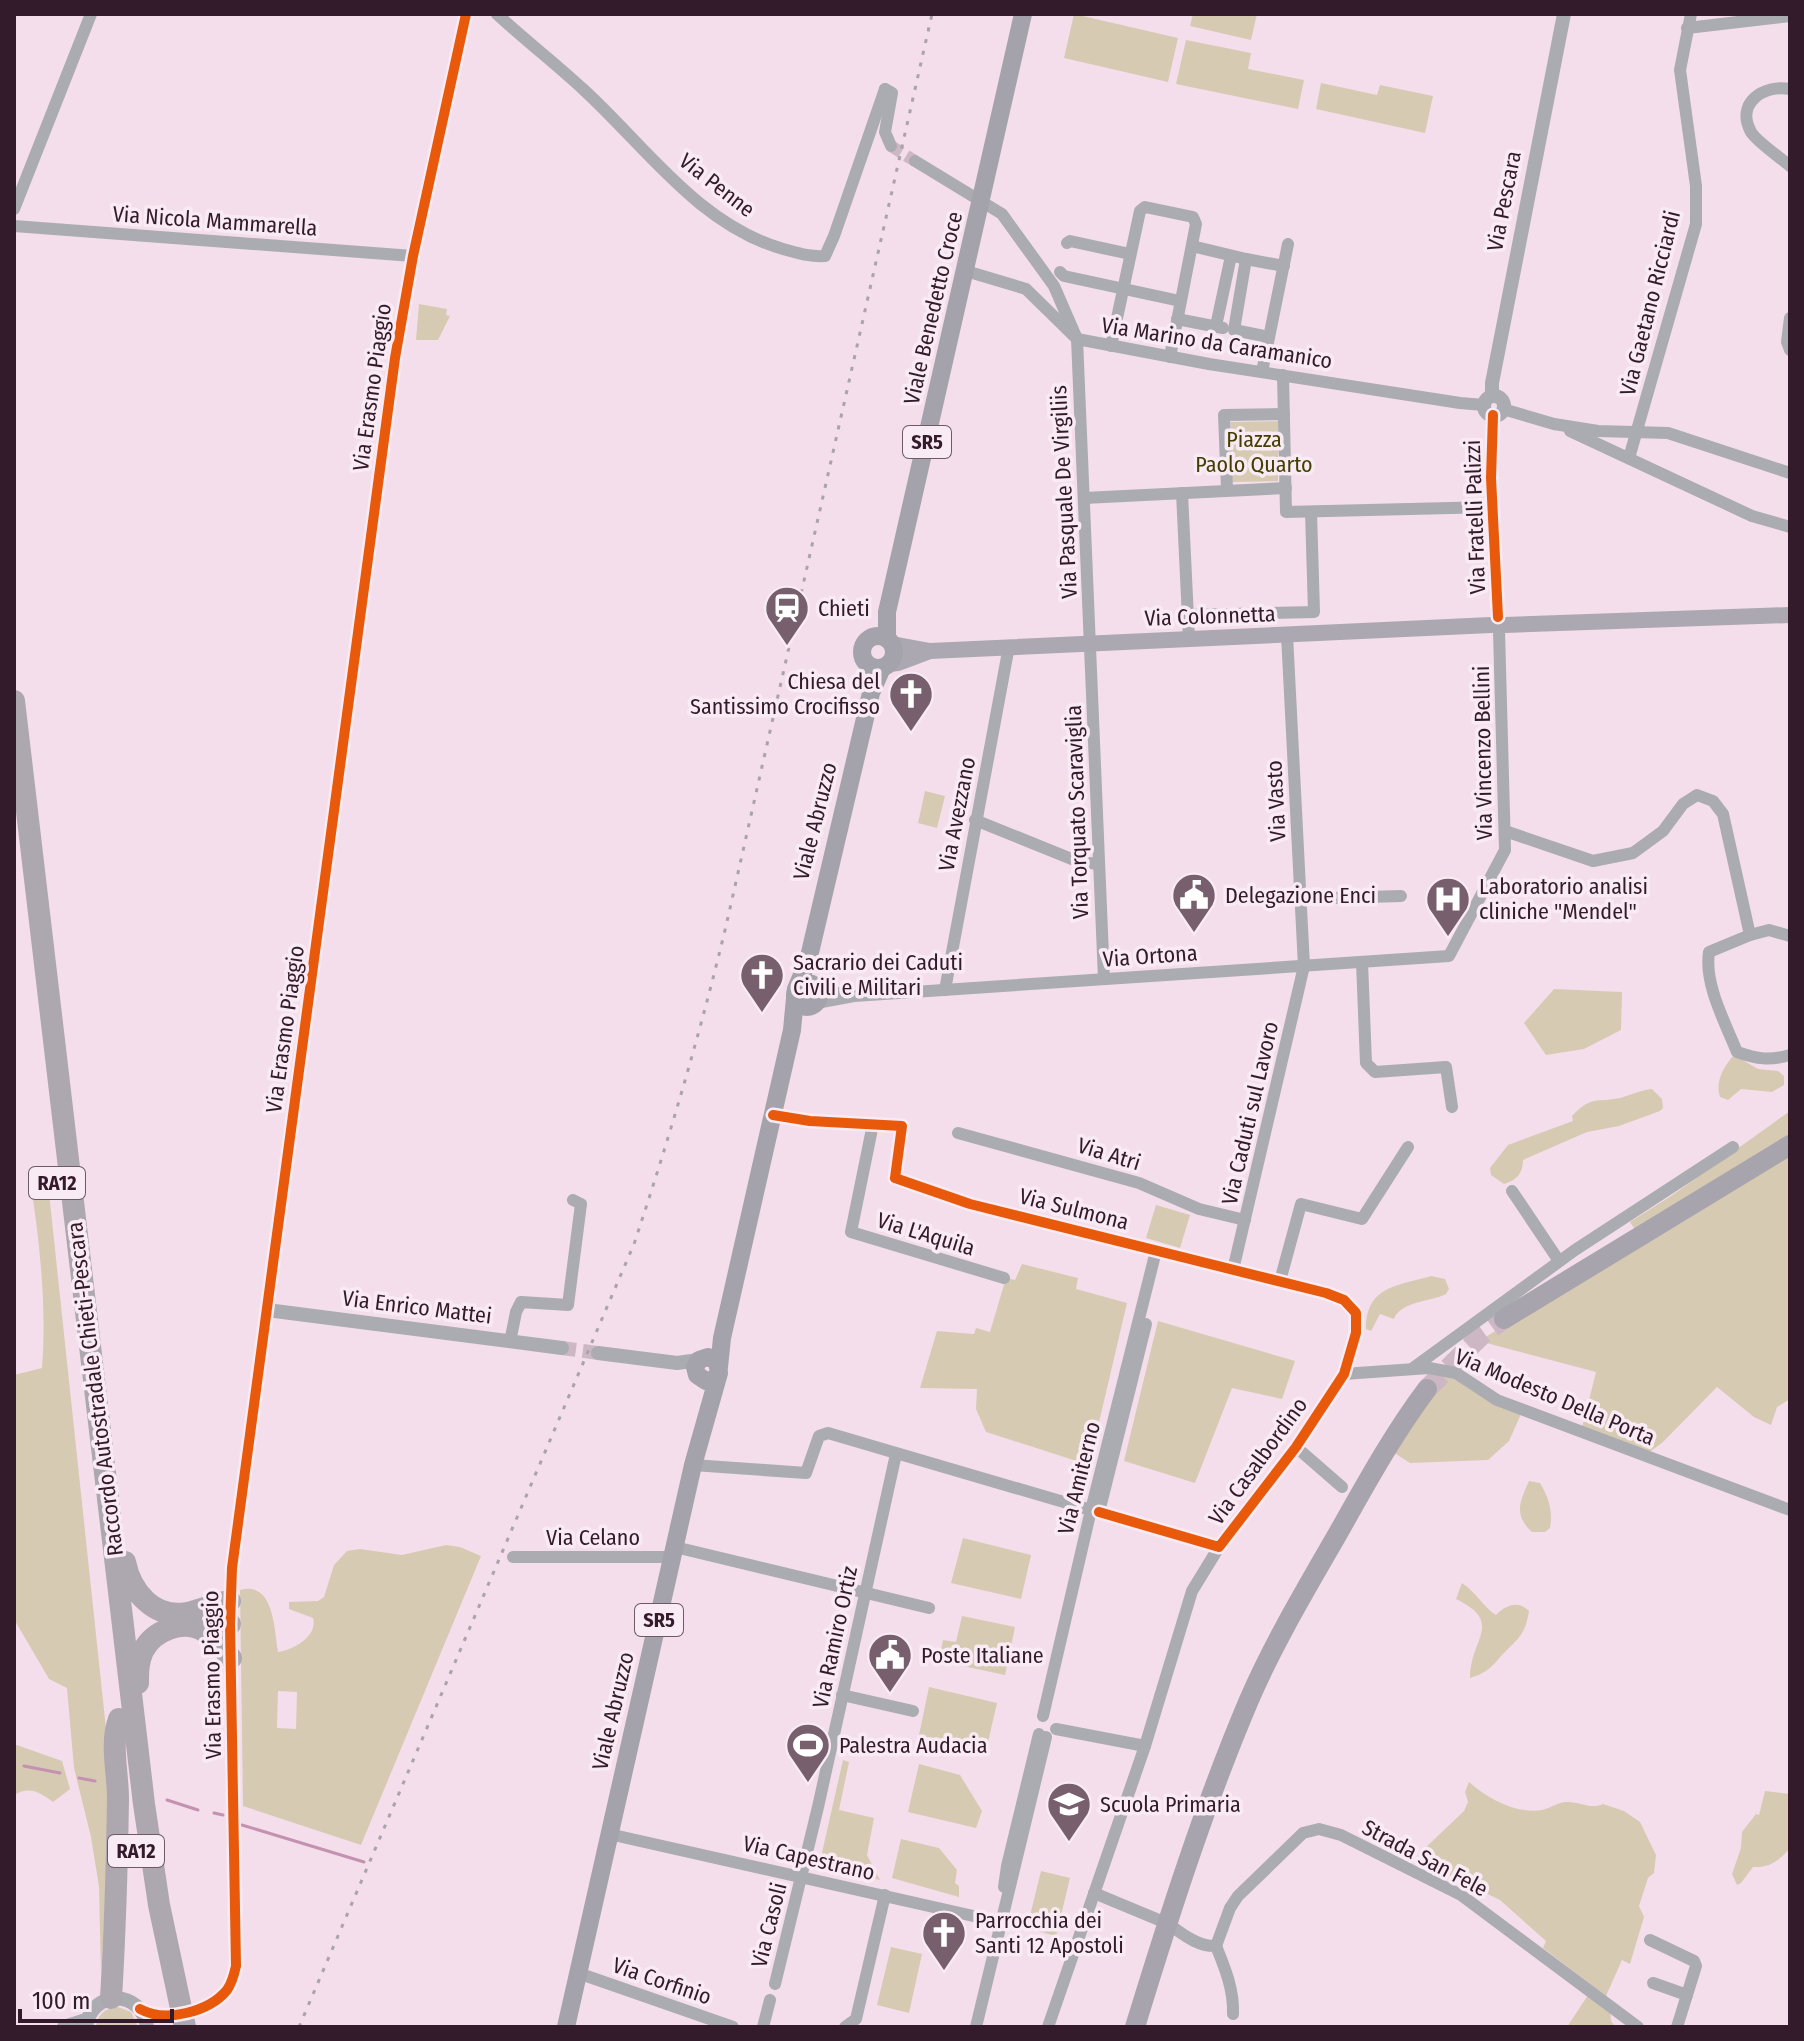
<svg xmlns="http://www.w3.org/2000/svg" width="1804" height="2041" font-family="'Fira Sans Condensed',sans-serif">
<rect width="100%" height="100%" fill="#f4deeb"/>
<!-- green -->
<g fill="#d7cab2" fill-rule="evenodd">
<polygon points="1074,14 1178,38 1168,82 1064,58"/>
<polygon points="1193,14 1257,14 1251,40 1190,26"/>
<polygon points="1186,40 1251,53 1248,69 1304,80 1298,109 1176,84"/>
<polygon points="1321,83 1377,95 1380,85 1433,96 1425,133 1316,109"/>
<polygon points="419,304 447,309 446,315 450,316 438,340 416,340"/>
<polygon points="1278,421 1278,481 1231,482 1231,422"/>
<polygon points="925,791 945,796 937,828 918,823"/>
<polygon points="1554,989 1622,992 1621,1030 1584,1049 1546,1055 1524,1023"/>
<path d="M1734 1055 1758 1069 1778 1071 1784 1076V1085L1772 1092 1741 1089 1728 1100 1720 1097C1715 1082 1723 1067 1734 1055Z"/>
<path d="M1652 1089 1662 1099 1663 1108 1660 1111 1619 1126 1587 1132 1523 1160C1523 1173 1517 1180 1504 1184L1491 1175 1490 1168 1508 1145 1573 1121 1572 1116C1592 1095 1596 1103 1620 1098 1631 1095 1641 1090 1652 1089Z"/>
<polygon points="1790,1111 1790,1137 1638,1229 1634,1228 1630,1222 1671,1196"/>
<polygon points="1790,1151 1790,1399 1777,1407 1771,1425 1754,1417 1717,1387 1662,1443 1648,1453 1582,1428 1596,1372 1479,1341"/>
<path d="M29 1172 47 1174 112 1785 101 1976 99 1887 91 1837 74 1768 67 1688 49 1679 14 1619V1375L42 1368C47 1302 39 1237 29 1172Z"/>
<polygon points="1156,1205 1190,1215 1180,1248 1146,1238"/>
<polygon points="1022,1264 1078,1278 1076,1289 1127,1303 1089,1465 986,1432 976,1409 977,1389 920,1388 937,1331 974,1334 976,1328 990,1332 1006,1278 1015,1280"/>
<path d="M1431 1276 1445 1279 1449 1289 1446 1294C1430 1302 1401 1301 1394 1319L1380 1314 1371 1331 1366 1329C1366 1285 1399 1286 1431 1276Z"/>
<polygon points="1158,1321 1295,1361 1282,1399 1232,1388 1195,1483 1124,1461"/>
<polygon points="1446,1374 1521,1414 1509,1441 1488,1460 1410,1463 1393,1452"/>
<path d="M1529 1481 1540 1483C1549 1498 1553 1511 1550 1528L1545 1532H1532C1513 1515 1520 1501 1529 1481Z"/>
<polygon points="963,1538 1031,1555 1021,1599 951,1583"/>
<path d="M446 1545 460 1547 481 1556 361 1845 243 1806 240 1590C274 1581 274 1627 278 1652 294 1650 318 1636 313 1618L289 1609V1602L318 1601 324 1597 334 1565 347 1551 360 1549 402 1555ZM278 1691 297 1692 296 1729 277 1728Z"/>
<path d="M1462 1583C1475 1591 1485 1609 1496 1615 1506 1605 1518 1600 1529 1611 1525 1636 1518 1638 1502 1655 1491 1668 1486 1673 1470 1678 1470 1638 1505 1623 1456 1599Z"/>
<polygon points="962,1616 1015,1627 1005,1675 939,1661 943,1640 956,1642"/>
<polygon points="929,1687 997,1703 986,1751 919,1735"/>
<path d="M14 1744 62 1761 70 1789 53 1802C39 1792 30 1786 14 1795Z"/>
<polygon points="843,1760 849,1762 839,1810 874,1818 867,1855 880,1880 819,1866"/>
<polygon points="919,1764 960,1775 982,1811 976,1828 908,1812"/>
<path d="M1469 1782C1488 1799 1516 1814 1542 1810 1551 1808 1558 1802 1566 1802 1579 1801 1591 1810 1603 1804L1624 1811 1640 1822 1656 1855 1654 1873 1648 1878 1639 1906 1644 1917 1630 1964 1622 1960 1606 1996 1543 1948 1546 1941 1500 1900 1422 1862 1421 1852 1464 1811 1468 1802 1465 1792Z"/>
<path d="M1765 1791 1790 1794V1848C1779 1861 1769 1868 1753 1867L1741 1883 1737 1885 1732 1874 1741 1848 1742 1832 1756 1814 1759 1815Z"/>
<polygon points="901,1839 939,1848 957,1870 955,1883 959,1886 959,1897 892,1878"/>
<polygon points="1041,1871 1070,1878 1056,1936 1027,1928"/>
<polygon points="891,1947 922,1954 909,2013 877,2005"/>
<polygon points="1590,1992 1610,2007 1611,2021 1615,2027 1567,2027"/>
<path d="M118 2007 131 2012 138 2027H96C97 2014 106 2008 118 2007Z"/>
</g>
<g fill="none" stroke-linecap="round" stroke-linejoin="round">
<!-- stream -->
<g stroke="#c392b0" stroke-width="3">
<polyline points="24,1766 60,1773"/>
<polyline points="79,1778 95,1781"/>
<polyline points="167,1800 198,1810"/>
<polyline points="214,1813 223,1815"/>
<polyline points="242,1825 364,1862"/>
</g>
<!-- minor-tunnel -->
<polyline stroke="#ceb7c5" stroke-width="12" stroke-dasharray="12 6" stroke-linecap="butt" points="891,146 915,161"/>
<!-- tertiary-tunnel -->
<polyline stroke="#ceb7c5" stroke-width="14" stroke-dasharray="14 7" stroke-linecap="butt" points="562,1348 598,1353"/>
<!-- trunk-tunnel -->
<polyline stroke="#ceb7c5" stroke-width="20" stroke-dasharray="20 10" stroke-linecap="butt" points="1427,1389 1483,1334 1504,1319"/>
<!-- minor -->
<g stroke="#ababb2" stroke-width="12">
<path d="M497 14C525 40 556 64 584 90 646 147 699 225 783 249 798 253 809 257 825 256L834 236 885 89"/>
<polyline points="1687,28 1790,16"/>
<polyline points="885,89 892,93 885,132 891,146"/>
<path d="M1790 89C1764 84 1735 103 1751 132 1757 142 1781 158 1790 166"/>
<polyline points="915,161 1002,214 1054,286 1077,339 1104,979"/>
<polyline points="14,209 91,14"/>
<polyline points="14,226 413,256"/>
<polyline points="1067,243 1070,241 1130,254"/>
<polyline points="1192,246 1246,259 1234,330 1269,337"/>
<polyline points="1246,259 1284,266"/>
<polyline points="966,271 1026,289 1077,339 1209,364 1460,403 1484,405"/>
<polyline points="1060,272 1064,276 1180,301"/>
<polyline points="1790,318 1787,342 1790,350"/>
<polyline points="1177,319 1223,328"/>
<polyline points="1216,326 1231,256"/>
<polyline points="1111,346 1140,211 1145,207 1193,217 1196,224 1170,357"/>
<polyline points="1262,372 1288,244"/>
<polyline points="1283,375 1286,512 1492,507"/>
<polyline points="1503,409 1554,424 1598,431 1668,433 1790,473"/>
<polyline points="1570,431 1752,516 1790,527"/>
<polyline points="1629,458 1696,224 1696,186 1680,70 1691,14"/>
<polyline points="1227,489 1224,415 1284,414"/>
<polyline points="1182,493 1189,639"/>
<polyline points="1084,498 1286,488"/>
<polyline points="1188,615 1314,612 1311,512"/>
<polyline points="975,820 1079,862 1099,864"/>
<polyline points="1505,831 1593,861 1633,853 1663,831 1683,804 1697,795 1713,801 1723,814 1750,935"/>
<polyline points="1301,899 1401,896"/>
<path d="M1790 936 1769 930 1750 935 1709 952C1704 984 1725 1022 1737 1052 1757 1059 1770 1061 1790 1055"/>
<polyline points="1362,962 1366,1063 1375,1072 1446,1067 1452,1107"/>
<polyline points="817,989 847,995"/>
<polyline points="945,990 1009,646"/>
<polyline points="816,1003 854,996 1449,956 1505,850 1499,631"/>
<polyline points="773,1115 810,1121 902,1126 895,1178 970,1204 1326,1293 1344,1300 1356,1313 1356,1333 1344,1374 1296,1447 1219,1547 1099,1512"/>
<polyline points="873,1124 851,1232 1004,1278"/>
<polyline points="958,1133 1139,1183 1199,1209 1245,1220"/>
<polyline points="1512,1191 1559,1261"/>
<polyline points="1233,1270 1304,966 1287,635"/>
<polyline points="1280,1281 1301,1204 1362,1219 1408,1147"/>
<polyline points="510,1342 516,1312 521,1302 568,1305 581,1204 573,1200"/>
<polyline points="1413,1368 1575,1250 1733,1147"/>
<polyline points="1344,1374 1429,1368 1456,1373 1497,1400 1790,1510"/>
<polyline points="1296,1447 1342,1487"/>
<polyline points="693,1465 806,1473 819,1436 828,1433 1091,1510"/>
<polyline points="1099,1512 1146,1324"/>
<polyline points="675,1547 929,1608"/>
<polyline points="513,1557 672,1557"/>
<polyline points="842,1695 913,1711"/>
<polyline points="1043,1716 1091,1510 1156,1251"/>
<polyline points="1056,1729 1145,1746"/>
<polyline points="609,1834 1000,1922"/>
<polyline points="1004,1887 1007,1866 1039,1734"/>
<polyline points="1094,1893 1159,1920"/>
<path d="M1174 1928C1186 1937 1201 1947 1216 1946 1225 1968 1234 1990 1233 2014"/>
<polyline points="1650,1940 1694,1961 1696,1966 1677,2027"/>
<polyline points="1216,1946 1230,1908 1238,1896 1303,1833 1319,1829 1341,1835 1461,1895 1638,2027"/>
<polyline points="578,1973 733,2027"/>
<polyline points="1653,1983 1687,1995"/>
<polyline points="775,1984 818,1807 896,1454"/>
<polyline points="763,2027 770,2000"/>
<polyline points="845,2027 856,2019 885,1895"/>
<polyline points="976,2027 1046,1737"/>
<polyline points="1048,2027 1145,1746 1192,1591 1219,1547"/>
</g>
<!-- tertiary -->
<g stroke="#ababb2" stroke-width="14">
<polyline points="1492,396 1492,383 1564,14"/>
<circle cx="1494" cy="406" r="10"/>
<polyline points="1493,415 1491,478 1498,617"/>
<polyline points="267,1310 562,1348"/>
<polyline points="598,1353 677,1363 699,1360"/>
<path d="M140 2009C165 2023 209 2012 227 1990 232 1983 234 1975 236 1966L230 1624 232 1568 395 358 413 256 466 14"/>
<polyline points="64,2027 86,2020"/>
<path d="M86 2027C91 1989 142 1989 147 2027"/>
</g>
<!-- secondary -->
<g stroke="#aca8b1" stroke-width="16">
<polyline points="1505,625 1790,615"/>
<polyline points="892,644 930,651 1491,625"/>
<polyline points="889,664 898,663 930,651"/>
</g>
<!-- primary -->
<g stroke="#a4a2aa" stroke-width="18">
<circle cx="878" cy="652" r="16"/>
<polyline points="887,639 887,612 1023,14"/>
<circle cx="807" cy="995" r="12"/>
<polyline points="796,989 808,961 871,693 882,668"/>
<polyline points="719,1367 722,1338 792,1030 795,998"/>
<polyline points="566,2027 693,1465 719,1373 717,1361 708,1357 699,1360 695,1367 697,1375 706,1381 713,1380 719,1373"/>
</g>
<!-- trunk -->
<g stroke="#a8a4ad" stroke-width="20">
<polyline points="1504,1319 1790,1145"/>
<path d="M1135 2027C1169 1916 1204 1806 1249 1700 1275 1640 1309 1584 1341 1528 1368 1480 1394 1433 1427 1389"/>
</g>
<!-- motorway -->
<g stroke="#ada7b0" stroke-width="22">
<polyline points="14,701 144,1804 159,1905 185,2027"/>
<path d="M125 1562C131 1592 154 1619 187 1613 202 1610 215 1603 230 1601"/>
<polyline points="204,1631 216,1631 230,1624"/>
<path d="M138 1683C138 1672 138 1661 143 1651 153 1631 183 1618 204 1631 214 1637 223 1648 231 1658"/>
<path d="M111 1998C115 1932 117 1865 118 1799 118 1772 110 1744 119 1719"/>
</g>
<!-- rail -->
<path stroke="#a9a3ab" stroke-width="3" stroke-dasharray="4 8" stroke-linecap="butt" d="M299 2027 634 1244C669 1139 700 1034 726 926L932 14"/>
<!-- cycleway casing -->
<g stroke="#f9ebf3" stroke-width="15">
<g id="cycleway">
<polyline points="1493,415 1491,478 1498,617"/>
<polyline points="773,1115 810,1121 902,1126 895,1178 970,1204 1326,1293 1344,1300 1356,1313 1356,1333 1344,1374 1296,1447 1219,1547 1099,1512"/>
<path d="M140 2009C165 2023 209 2012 227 1990 232 1983 234 1975 236 1966L230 1624 232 1568 395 358 413 256 466 14"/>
</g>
</g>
<!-- cycleway -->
<use href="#cycleway" stroke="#e8590c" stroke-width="10"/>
</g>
<!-- icons -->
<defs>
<g id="station-pin" transform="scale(2.3)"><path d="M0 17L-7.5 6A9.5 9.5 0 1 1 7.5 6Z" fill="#775f6e" stroke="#f9ebf3"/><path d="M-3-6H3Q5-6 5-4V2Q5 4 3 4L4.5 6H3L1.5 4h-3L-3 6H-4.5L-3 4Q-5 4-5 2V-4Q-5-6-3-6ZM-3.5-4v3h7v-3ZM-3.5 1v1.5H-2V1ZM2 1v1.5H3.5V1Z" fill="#fff"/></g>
<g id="church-pin" transform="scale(2.3)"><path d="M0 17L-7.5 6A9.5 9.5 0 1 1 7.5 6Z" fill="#775f6e" stroke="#f9ebf3"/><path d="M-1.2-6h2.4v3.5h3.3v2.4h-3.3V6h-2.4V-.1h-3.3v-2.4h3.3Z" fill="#fff"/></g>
<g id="civic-pin" transform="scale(2.3)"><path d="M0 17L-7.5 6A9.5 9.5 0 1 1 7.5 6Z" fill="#775f6e" stroke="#f9ebf3"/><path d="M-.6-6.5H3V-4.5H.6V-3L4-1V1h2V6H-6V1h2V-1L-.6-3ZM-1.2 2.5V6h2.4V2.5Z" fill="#fff"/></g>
<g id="hospital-pin" transform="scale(2.3)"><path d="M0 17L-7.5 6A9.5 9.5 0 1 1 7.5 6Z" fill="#775f6e" stroke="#f9ebf3"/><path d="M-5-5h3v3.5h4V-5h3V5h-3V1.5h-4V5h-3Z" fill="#fff"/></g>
<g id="stadium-pin" transform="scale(2.3)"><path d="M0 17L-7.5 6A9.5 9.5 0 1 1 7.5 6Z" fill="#775f6e" stroke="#f9ebf3"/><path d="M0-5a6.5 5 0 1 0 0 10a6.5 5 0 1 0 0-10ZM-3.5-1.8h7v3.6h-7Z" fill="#fff"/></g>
<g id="school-pin" transform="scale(2.3)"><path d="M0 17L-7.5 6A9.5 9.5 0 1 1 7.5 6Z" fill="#775f6e" stroke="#f9ebf3"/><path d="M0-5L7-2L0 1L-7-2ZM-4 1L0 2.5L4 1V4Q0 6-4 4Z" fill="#fff"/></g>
</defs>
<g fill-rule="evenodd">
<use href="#station-pin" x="787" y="608"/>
<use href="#church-pin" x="911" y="694"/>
<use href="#civic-pin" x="1194" y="895"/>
<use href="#hospital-pin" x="1448" y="899"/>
<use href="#church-pin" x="762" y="975"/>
<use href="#civic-pin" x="890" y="1655"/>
<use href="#stadium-pin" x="808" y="1745"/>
<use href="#school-pin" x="1069" y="1804"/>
<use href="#church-pin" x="944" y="1933"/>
</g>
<g text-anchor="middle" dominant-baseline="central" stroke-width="7" stroke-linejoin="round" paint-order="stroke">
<!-- shield labels -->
<g fill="#f9ebf3" stroke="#6f5967" stroke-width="2">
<rect x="903" y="426" width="48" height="32" rx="6"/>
<rect x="29" y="1167" width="56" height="32" rx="6"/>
<rect x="635" y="1604" width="48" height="32" rx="6"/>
<rect x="108" y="1835" width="56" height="32" rx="6"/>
</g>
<g font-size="20" font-weight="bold" fill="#341b2b">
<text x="927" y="442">SR5</text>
<text x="57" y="1183">RA12</text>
<text x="659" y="1620">SR5</text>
<text x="136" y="1851">RA12</text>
</g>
<!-- street labels -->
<g font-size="22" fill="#341b2b" stroke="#f9ebf3">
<text transform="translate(717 185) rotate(38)">Via Penne</text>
<text transform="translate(1504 201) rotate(-79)">Via Pescara</text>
<text transform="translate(215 221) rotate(4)">Via Nicola Mammarella</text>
<text transform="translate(1650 303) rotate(-76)">Via Gaetano Ricciardi</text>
<text transform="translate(933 308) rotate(-77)">Viale Benedetto Croce</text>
<text transform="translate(1217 343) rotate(9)">Via Marino da Caramanico</text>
<text transform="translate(372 387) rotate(-82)">Via Erasmo Piaggio</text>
<text transform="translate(1064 492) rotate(-93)">Via Pasquale De Virgiliis</text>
<text transform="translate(1475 517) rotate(-92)">Via Fratelli Palizzi</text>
<text transform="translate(1210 616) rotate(-2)">Via Colonnetta</text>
<text transform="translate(1483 753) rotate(-91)">Via Vincenzo Bellini</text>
<text transform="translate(1276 801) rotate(-93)">Via Vasto</text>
<text transform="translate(1077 812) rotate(-92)">Via Torquato Scaraviglia</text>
<text transform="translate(957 814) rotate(-79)">Via Avezzano</text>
<text transform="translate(815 821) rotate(-76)">Viale Abruzzo</text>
<text transform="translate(1150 956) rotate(-4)">Via Ortona</text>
<text transform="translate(285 1029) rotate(-82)">Via Erasmo Piaggio</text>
<text transform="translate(1250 1113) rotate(-77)">Via Caduti sul Lavoro</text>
<text transform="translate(1109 1154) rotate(17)">Via Atri</text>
<text transform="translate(1074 1209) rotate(14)">Via Sulmona</text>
<text transform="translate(926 1234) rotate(17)">Via L'Aquila</text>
<text transform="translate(417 1307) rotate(7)">Via Enrico Mattei</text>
<text transform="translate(95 1389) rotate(-97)">Raccordo Autostradale Chieti-Pescara</text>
<text transform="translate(1555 1397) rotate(23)">Via Modesto Della Porta</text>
<text transform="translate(1258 1461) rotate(-54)">Via Casalbordino</text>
<text transform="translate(1079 1478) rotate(-76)">Via Amiterno</text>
<text x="593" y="1537">Via Celano</text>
<text transform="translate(835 1637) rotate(-78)">Via Ramiro Ortiz</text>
<text transform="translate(212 1675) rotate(-91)">Via Erasmo Piaggio</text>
<text transform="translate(613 1711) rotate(-77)">Viale Abruzzo</text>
<text transform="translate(809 1858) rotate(13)">Via Capestrano</text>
<text transform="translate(1425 1858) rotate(28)">Strada San Fele</text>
<text transform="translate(769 1925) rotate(-76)">Via Casoli</text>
<text transform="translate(662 1981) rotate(19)">Via Corfinio</text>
</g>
<!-- park labels -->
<g font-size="22" fill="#443e02" stroke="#f9ebf3">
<text x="1254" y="439">Piazza<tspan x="1254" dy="25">Paolo Quarto</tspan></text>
</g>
<!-- poi labels -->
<g font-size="22" fill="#341b2b" stroke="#f9ebf3" text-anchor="start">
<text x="818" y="608">Chieti</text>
<text x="880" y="681" text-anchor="end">Chiesa del<tspan x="880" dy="25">Santissimo Crocifisso</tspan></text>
<text x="1479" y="886">Laboratorio analisi<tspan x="1479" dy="25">cliniche "Mendel"</tspan></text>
<text x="1225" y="895">Delegazione Enci</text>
<text x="793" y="962">Sacrario dei Caduti<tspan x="793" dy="25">Civili e Militari</tspan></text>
<text x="921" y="1655">Poste Italiane</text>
<text x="839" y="1745">Palestra Audacia</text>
<text x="1100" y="1804">Scuola Primaria</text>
<text x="975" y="1920">Parrocchia dei<tspan x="975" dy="25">Santi 12 Apostoli</tspan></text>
</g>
</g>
<!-- border -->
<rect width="1804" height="2041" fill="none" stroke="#341b2b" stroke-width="32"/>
<!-- scale -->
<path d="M20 2009v12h152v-12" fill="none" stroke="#341b2b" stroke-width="4"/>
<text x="32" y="2009" font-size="24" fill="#341b2b" stroke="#f9ebf3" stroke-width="6" paint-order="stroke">100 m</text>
</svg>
